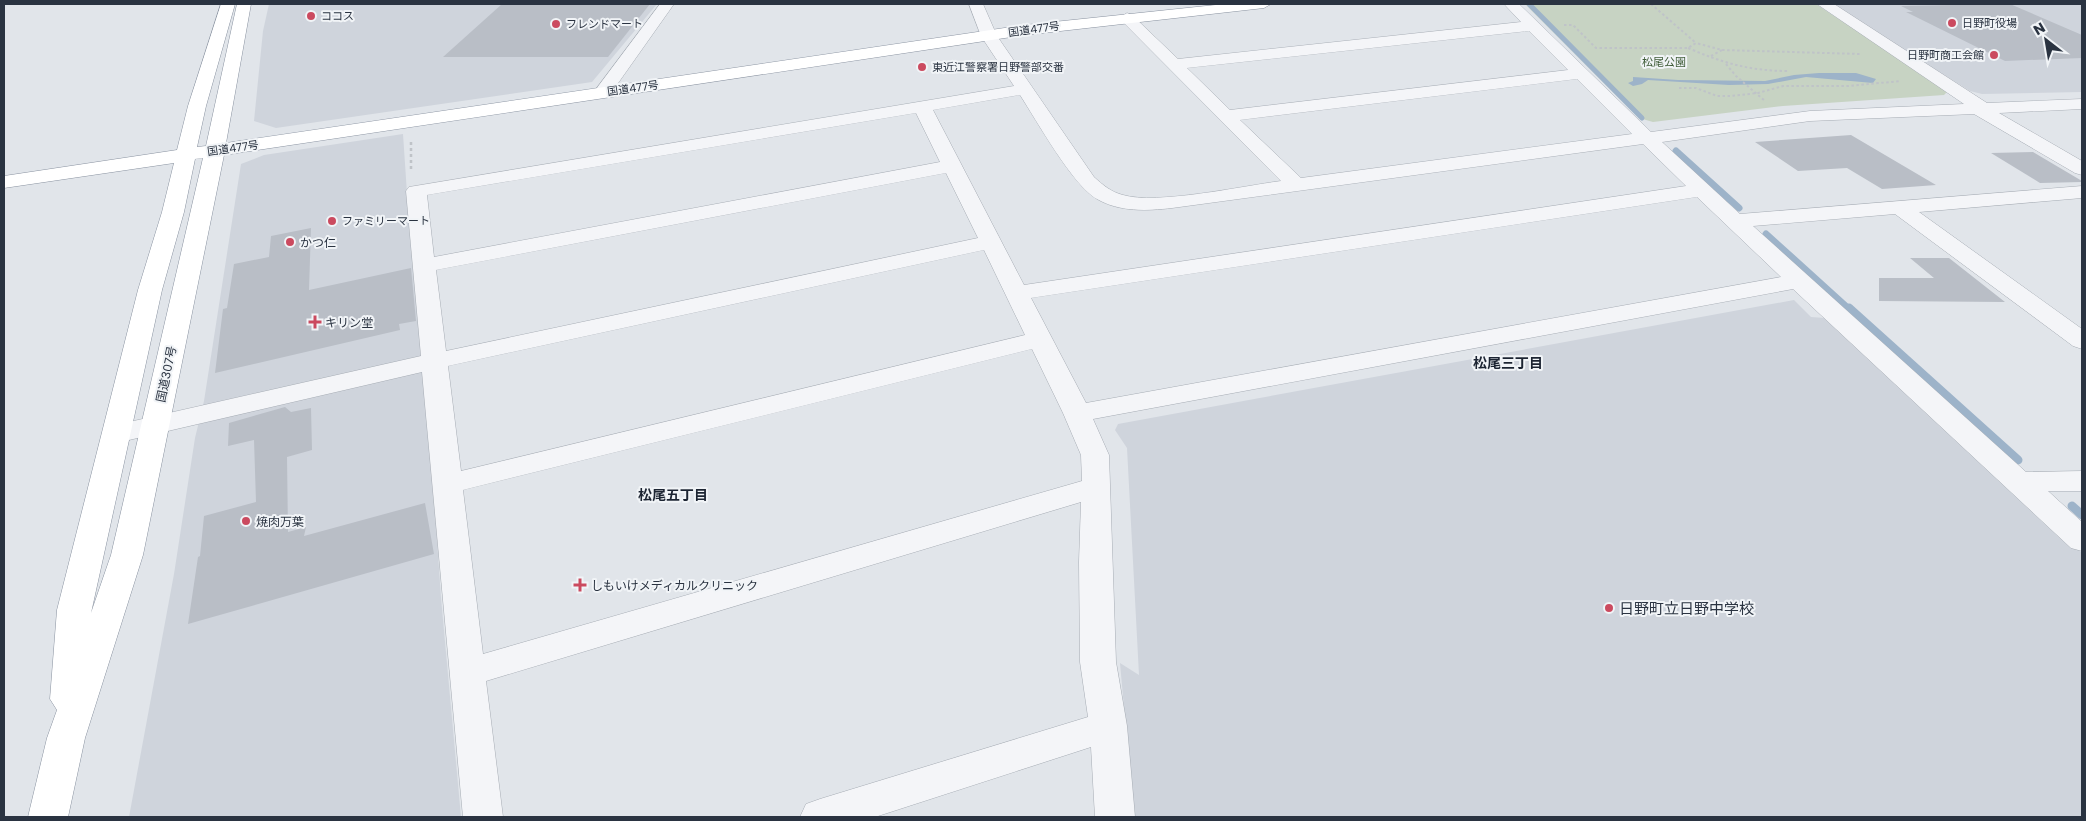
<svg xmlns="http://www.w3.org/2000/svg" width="2086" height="821" font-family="Poppins,'Noto Sans JP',sans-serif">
<rect width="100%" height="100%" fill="#e1e5ea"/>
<!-- built -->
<g fill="#cfd4dc">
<polygon points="269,4 657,4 592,82 276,128 254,121 263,31"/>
<polygon points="1830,4 2082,4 2082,92 1982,94 1970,91"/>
<polygon points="403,134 410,238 423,333 441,598 461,817 129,817 174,574 195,438 204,401 241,164 264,155"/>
<polygon points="1794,300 1811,317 1825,318 2082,553 2082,817 1134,817 1120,663 1139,675 1127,448 1115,430 1118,424"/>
</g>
<!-- green -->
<polygon fill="#c7d3c3" points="1525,4 1816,4 1948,91 1944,95 1783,106 1653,122 1639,118"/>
<!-- water -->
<polygon fill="#9db3c9" points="1819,73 1856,73 1876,79 1873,83 1806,77 1768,84 1729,85 1648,80 1642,84 1633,86 1628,83 1633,81 1633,77 1678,80 1765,81 1794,75"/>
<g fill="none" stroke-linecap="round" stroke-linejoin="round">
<!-- stream-far2 -->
<polyline stroke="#9db3c9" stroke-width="5" points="1529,4 1642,118"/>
<!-- stream-far1 -->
<g stroke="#9db3c9" stroke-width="7">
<polyline points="1676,151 1739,208"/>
<polyline points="1766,234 1850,310"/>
</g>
<!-- stream -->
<g stroke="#9db3c9" stroke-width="9">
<polyline points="1849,308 2018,460"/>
<polyline points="2072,506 2082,515"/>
</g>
</g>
<!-- building -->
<g fill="#b9bec6">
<polygon points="502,4 650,4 608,57 443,57"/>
<polygon points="2010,4 2082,35 2082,58 2005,61 1906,12 1913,12 1901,6"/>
<polygon points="1851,135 1936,185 1882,189 1847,168 1798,171 1755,142"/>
<polygon points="2033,152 2082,181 2082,182 2040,183 1991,153"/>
<polygon points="311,228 309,290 411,268 416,321 399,324 400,330 215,373 223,309 227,308 234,264 269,257 271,236"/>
<polygon points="1910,258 1949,258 2005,302 1879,301 1879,278 1934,278"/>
<polygon points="285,407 291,412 311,408 312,450 287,457 288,532 306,527 304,536 425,503 434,554 188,624 198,557 200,556 204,516 256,502 254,440 228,446 229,423"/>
</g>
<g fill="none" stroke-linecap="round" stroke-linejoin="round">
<!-- minor casing -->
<g stroke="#a6acb4" stroke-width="1">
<g id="minor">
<polygon points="660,4 674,4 609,96 597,96 594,92"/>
<path d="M969 4H983L997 36 1094 177C1103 185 1111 192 1123 195 1156 205 1243 186 1281 181L1122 21 1119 18 1127 13 1132 15 1178 59 1521 22 1504 4H1519L1651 132 1810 111 1964 104 1817 4H1834L1987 103 2082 99V109L1999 113 2082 161V175L2075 173 1974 114 1810 121 1662 142 1740 214 2082 186V198L1919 212 2082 329V349L2073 346 1895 214 1753 226 2026 472 2082 471V491H2048L2082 522V551L2071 548 1793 289 1093 419 1109 455 1116 662 1127 726 1135 817H1095L1091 747 875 817H800L806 804 820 799 1088 717 1080 662 1079 562 1081 502 486 681 503 817H463L422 372 116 443 106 440 102 434 106 428 116 425 421 356 406 191 409 187 1014 86 981 36ZM1529 31 1568 70 1230 110 1187 68ZM1577 79 1632 134 1301 178 1240 120ZM1020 95C1037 121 1073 186 1097 199 1119 212 1147 211 1172 208L1643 144 1686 186 1024 285 933 110ZM916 113 940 162 434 257 427 195ZM946 173 978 238 446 351 436 270ZM1697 197 1781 277 1086 403 1031 298ZM984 250 1025 335 461 471 448 366ZM1032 349 1063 413 1081 455 1082 481 483 654 463 490Z"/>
</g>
</g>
<!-- highway casing -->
<g stroke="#8992a0" stroke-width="1">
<path id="highway" d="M221 4H235L206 106 197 147 206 146 237 4H251L226 143 1025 25 1225 4H1271L1264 8 1025 35 224 155 143 555 85 738 68 817H28L47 738 57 710 50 699 57 610 138 290 162 212 174 163 4 188V176L177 150 188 106ZM203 158 111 555 91 613 162 290 184 212 195 159Z"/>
</g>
<!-- path-far1 -->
<g stroke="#bfc3c8" stroke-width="2" stroke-dasharray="2.5 2.5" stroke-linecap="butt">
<polyline points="1651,4 1696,43"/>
<polyline points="1564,25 1573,25 1596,48 1688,48 1696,43 1722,50 1861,54"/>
<path d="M1688 48C1723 63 1750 71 1788 71"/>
<polyline points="1711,56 1722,50"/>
<polyline points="1726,64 1736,76 1765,101"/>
<polyline points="1679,88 1696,88 1717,96 1731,96 1758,93 1783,86 1848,86 1901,81"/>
</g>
<!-- path -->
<polyline stroke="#bfc3c8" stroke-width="2.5" stroke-dasharray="3 3" stroke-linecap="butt" points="411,142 411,171"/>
<!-- minor -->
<use href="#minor" fill="#f4f5f8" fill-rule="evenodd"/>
<!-- highway -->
<use href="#highway" fill="#fff" fill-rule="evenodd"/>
</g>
<!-- markers -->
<g fill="#cb4a5f" stroke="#f1f4f7" stroke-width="2">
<circle cx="311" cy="16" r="5"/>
<circle cx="1952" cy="23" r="5"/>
<circle cx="556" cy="24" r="5"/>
<circle cx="1994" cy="55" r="5"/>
<circle cx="922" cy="67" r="5"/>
<circle cx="332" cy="221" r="5"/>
<circle cx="290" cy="242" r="5"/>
<path d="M312.5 314.5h5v5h5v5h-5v5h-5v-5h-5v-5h5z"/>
<circle cx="246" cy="521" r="5"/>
<path d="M577.5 577.5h5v5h5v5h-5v5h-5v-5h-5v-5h5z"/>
<circle cx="1609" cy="608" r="5"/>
</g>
<g text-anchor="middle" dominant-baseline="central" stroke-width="4" stroke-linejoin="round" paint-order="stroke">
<!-- far-poi labels -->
<g font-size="11" fill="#2a3341" stroke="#f1f4f7" text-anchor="start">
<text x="321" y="16">ココス</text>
<text x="1962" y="23">日野町役場</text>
<text x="566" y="24">フレンドマート</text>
<text x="1984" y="55" text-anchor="end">日野町商工会館</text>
<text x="932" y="67">東近江警察署日野警部交番</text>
<text x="342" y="221">ファミリーマート</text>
</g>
<!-- far-street labels -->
<g font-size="11" fill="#2a3341" stroke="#f1f4f7">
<text transform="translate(1034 29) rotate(-8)">国道477号</text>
<text transform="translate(633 88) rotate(-8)">国道477号</text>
<text transform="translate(233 148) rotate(-8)">国道477号</text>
</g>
<!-- far-park labels -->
<g font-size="11" fill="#3f5c38" stroke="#f1f4f7">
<text x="1664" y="62">松尾公園</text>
</g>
<!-- poi labels -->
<g font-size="12" fill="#2a3341" stroke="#f1f4f7" text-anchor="start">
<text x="300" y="242">かつ仁</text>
<text x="325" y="322">キリン堂</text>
<text x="256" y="521">焼肉万葉</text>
<text x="591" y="585">しもいけメディカルクリニック</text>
</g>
<!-- street labels -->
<g font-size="12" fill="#2a3341" stroke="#f1f4f7">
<text transform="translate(166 374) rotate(-78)">国道307号</text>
</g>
<!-- neighbourhood labels -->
<g font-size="14" font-weight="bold" fill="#1c2432" stroke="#f1f4f7">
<text x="1508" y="363">松尾三丁目</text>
<text x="673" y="495">松尾五丁目</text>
</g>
<!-- near-poi labels -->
<g font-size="15" fill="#2a3341" stroke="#f1f4f7" text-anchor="start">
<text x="1619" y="608">日野町立日野中学校</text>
</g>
</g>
<!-- border -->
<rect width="2086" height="821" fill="none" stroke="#2a3341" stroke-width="10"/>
<!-- north arrow -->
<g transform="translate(2046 40) rotate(329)" stroke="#f1f4f7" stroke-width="4" paint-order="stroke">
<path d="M0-4L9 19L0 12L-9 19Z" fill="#2a3341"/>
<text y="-8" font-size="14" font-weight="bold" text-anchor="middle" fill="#2a3341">N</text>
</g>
</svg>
